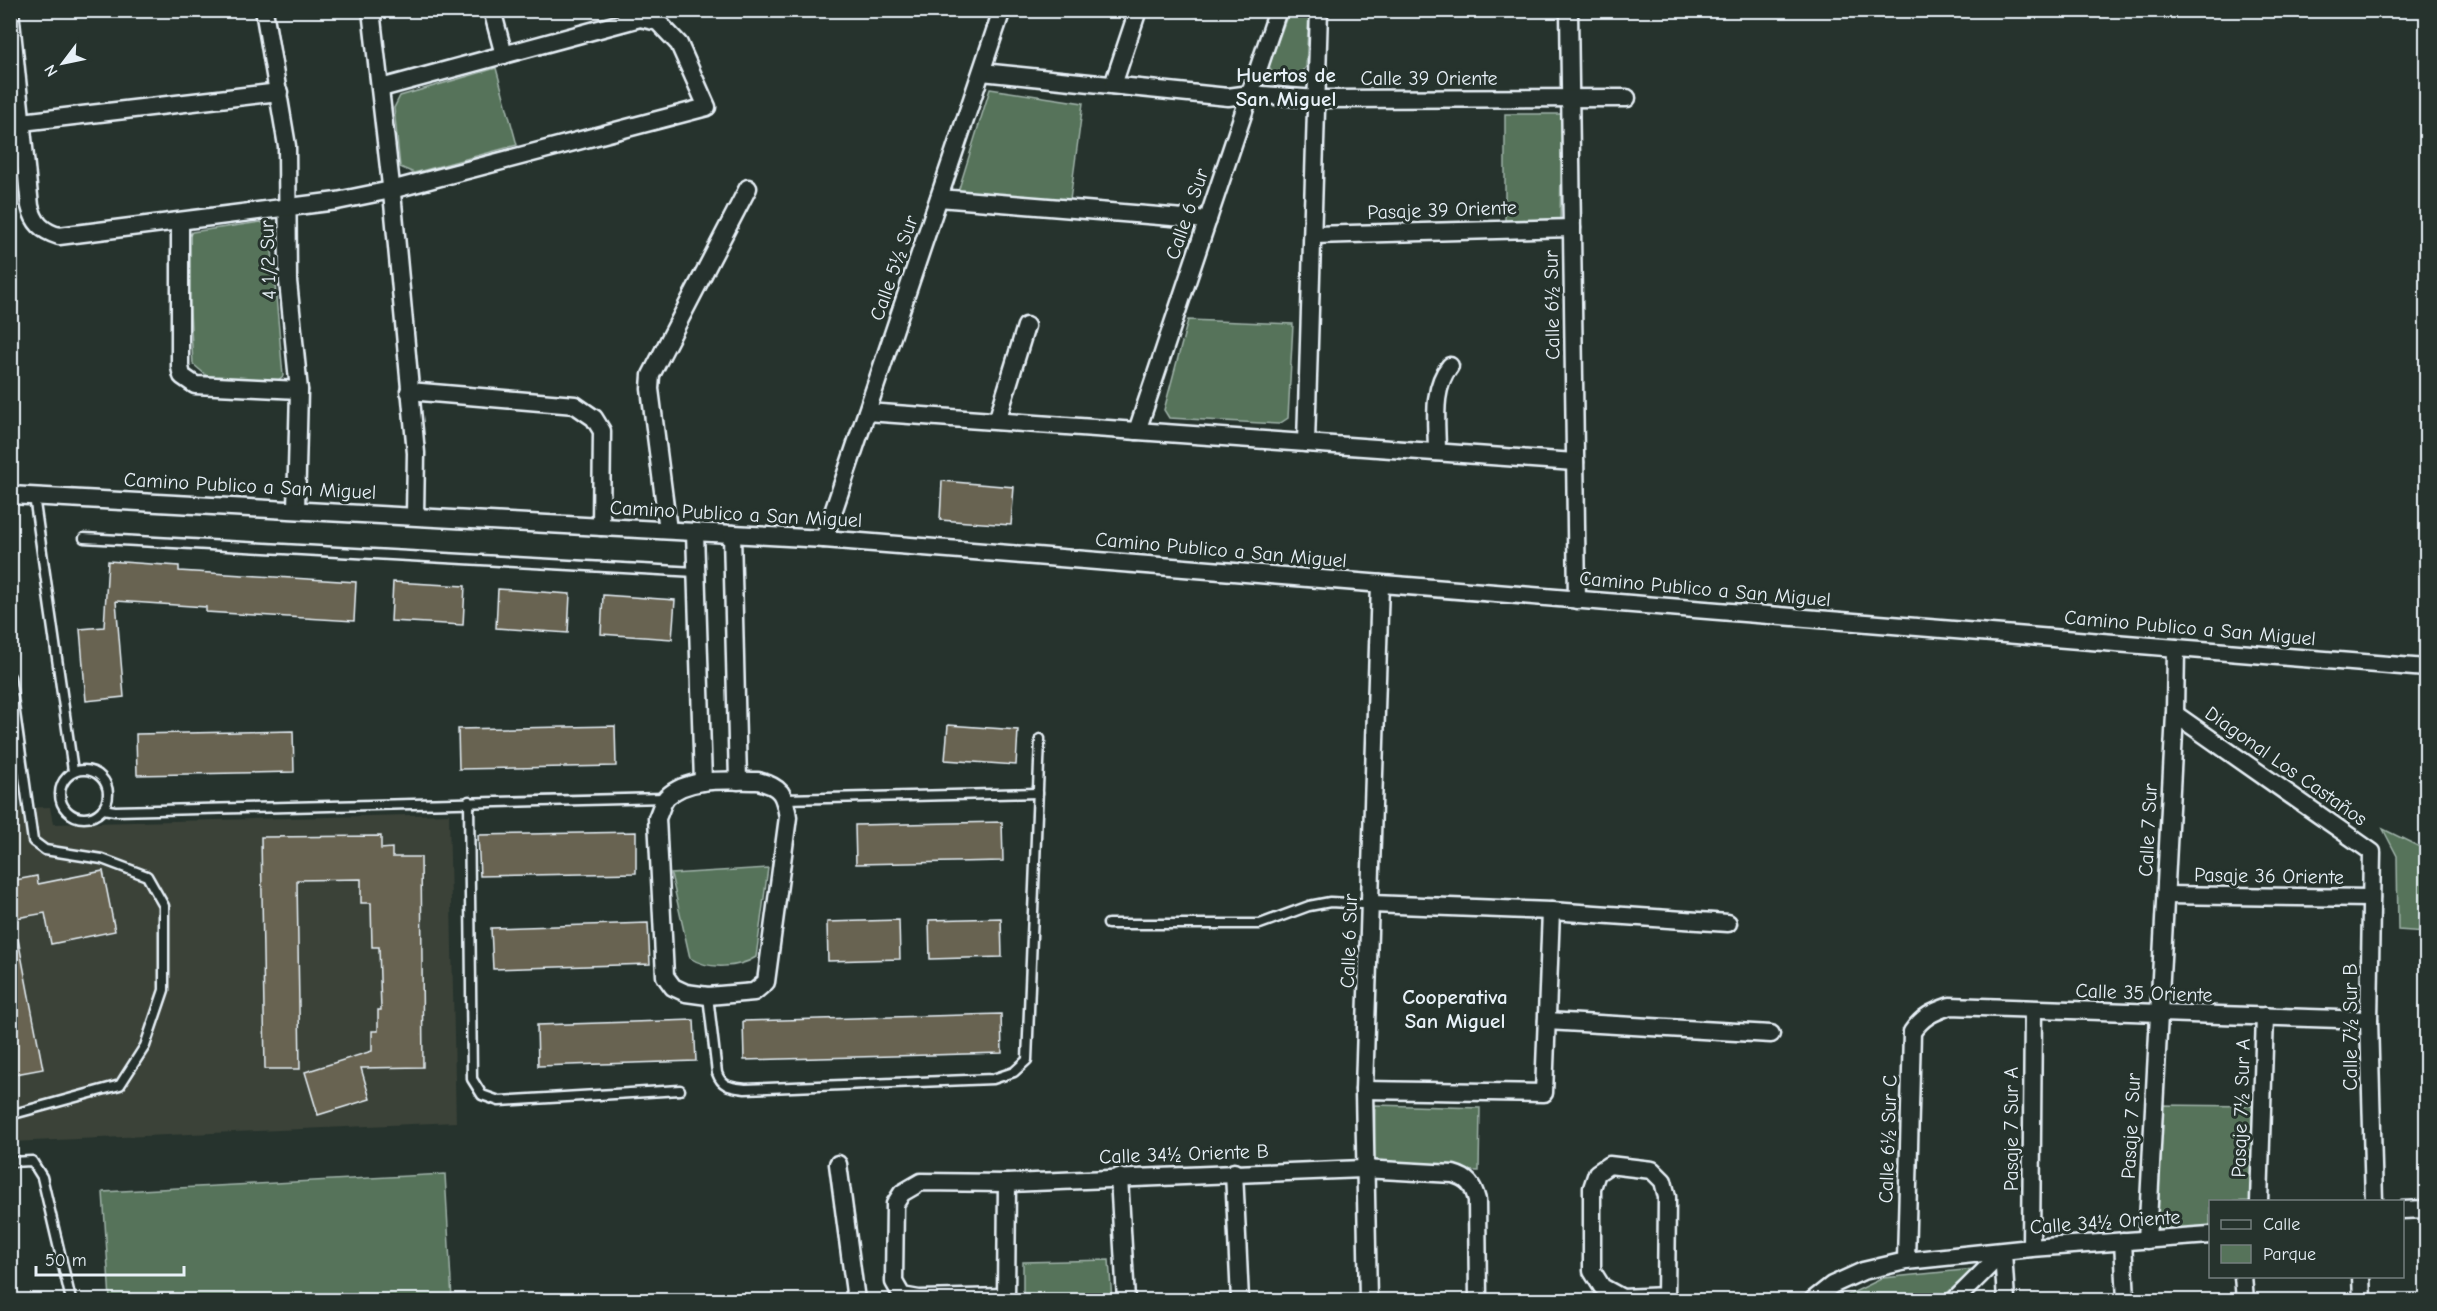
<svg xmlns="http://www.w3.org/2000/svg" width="2437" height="1311" font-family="'Comic Neue',sans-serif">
<rect width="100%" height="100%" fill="#26332d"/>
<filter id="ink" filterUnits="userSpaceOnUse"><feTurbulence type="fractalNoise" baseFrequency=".0167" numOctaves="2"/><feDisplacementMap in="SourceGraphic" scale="12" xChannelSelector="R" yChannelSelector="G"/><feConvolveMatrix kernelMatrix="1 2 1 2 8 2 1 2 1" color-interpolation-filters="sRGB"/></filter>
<g filter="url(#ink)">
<!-- built -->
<polygon fill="#3a4238" points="10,783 15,808 50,807 53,824 449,814 456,1122 11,1142"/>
<!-- green -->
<g fill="#56735a" stroke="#9fb2a9" stroke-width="1.5">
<polygon points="1289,11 1309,11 1306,67 1298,79 1273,75 1269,66"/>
<polygon points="496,68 517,145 414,173 400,167 394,108 400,96"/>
<polygon points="990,89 1083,103 1070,200 957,195"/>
<polygon points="1505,114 1562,114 1560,223 1505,223"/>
<polygon points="261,222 270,227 283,376 276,382 207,376 193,364 186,241 192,232"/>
<polygon points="1188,320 1293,324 1288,418 1279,424 1169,418 1164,410"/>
<polygon points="2383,829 2426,850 2426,932 2398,930 2397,856"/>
<path d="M768 868 756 957C739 968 708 970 690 958L671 874Z"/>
<polygon points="1375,1105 1480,1108 1479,1171 1374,1169"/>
<polygon points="2155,1105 2258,1106 2255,1201 2210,1202 2210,1230 2156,1237"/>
<polygon points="445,1174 452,1300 110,1300 103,1192"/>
<polygon points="1109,1260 1112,1300 1023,1300 1023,1262"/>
<polygon points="1974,1269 1939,1300 1838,1300 1883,1278"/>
</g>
<!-- building -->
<g fill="#686451" stroke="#e8f1f8" stroke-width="1.5">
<polygon points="942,481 1014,487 1011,525 940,520"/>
<polygon points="108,561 179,566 179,571 356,582 354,621 206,612 206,607 116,601 124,697 86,701 80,629 104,627"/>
<polygon points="393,582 465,586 463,625 391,621"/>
<polygon points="498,589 570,594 568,633 496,628"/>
<polygon points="603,595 675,600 672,639 601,634"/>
<polygon points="948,725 1018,730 1016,765 945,760"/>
<polygon points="615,726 616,766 459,769 458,729"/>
<polygon points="293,731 294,772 137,775 136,734"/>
<polygon points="1002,822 1003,861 856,864 855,825"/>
<polygon points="636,832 636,873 480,876 478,835"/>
<polygon points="381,836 381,849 392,848 392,857 421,857 423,1067 361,1068 370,1099 318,1115 305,1072 372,1051 372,1031 378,1031 378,1010 381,1010 379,947 372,947 371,903 361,903 361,879 297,880 300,1069 265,1069 261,837"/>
<polygon points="103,871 115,931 51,944 45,913 10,919 10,881 37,876 38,884"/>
<polygon points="1001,918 1002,957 930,959 929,920"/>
<polygon points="899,920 900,959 828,961 827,922"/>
<polygon points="648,923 650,964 493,969 491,928"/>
<polygon points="18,939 43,1069 10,1075 10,940"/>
<polygon points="1001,1014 1002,1053 744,1060 743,1021"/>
<polygon points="694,1020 696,1061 538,1066 537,1025"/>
</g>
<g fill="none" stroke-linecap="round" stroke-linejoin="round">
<!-- lane casing -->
<g stroke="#e8f1f8" stroke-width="13">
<g id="lane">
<polyline points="34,496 73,771"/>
<polyline points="84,538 696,572"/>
<polyline points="10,677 33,841 45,850 102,859 147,876 164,906 164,990 145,1046 120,1085 10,1115"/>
<circle cx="84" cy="794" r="24"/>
<polyline points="785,799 1038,793"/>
<polyline points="469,801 472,1079 482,1095 499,1101 680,1090"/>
<polyline points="103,809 115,811 665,798"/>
<polyline points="1108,924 1260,924 1309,906 1330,902 1370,904"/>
<path d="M708 996 717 1073C722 1087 731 1087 745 1089L993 1079 1014 1072 1027 1060 1040 739"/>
<polyline points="10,1162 32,1161 42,1177 71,1300"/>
</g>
</g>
<!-- street casing -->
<g stroke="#e8f1f8" stroke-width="21">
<g id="street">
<polyline points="264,10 287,146 288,281 299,390 296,509"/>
<polyline points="371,10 393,203 416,453 415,516"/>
<polyline points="492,10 504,55"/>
<polyline points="1569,10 1577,600"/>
<path d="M10 11 30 206C34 223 42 231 59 236L337 201 391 190 707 107 679 44 658 22 640 18 381 88"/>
<polyline points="982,72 1228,97 1250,94 1317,99 1627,98"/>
<polyline points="1113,85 1138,10"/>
<polyline points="22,122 279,92"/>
<polyline points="939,198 1208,220"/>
<polyline points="180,222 180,367 182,376 195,385 299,390"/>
<polyline points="1313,235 1572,228"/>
<polyline points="409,391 575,405 594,418 602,431 601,527"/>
<polyline points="867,412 1575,462"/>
<polyline points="997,421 1026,326"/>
<polyline points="1137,431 1278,10"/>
<polyline points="1306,443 1319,10"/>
<path d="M1437 452C1437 424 1431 389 1450 366"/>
<polyline points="10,495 824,539 2426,668"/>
<polyline points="668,530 650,389 651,375 748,188"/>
<polyline points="695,532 703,782"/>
<polyline points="732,534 738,781"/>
<polyline points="824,539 1002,10"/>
<polyline points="2175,714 2372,852 2369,1020 2374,1202"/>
<path d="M758 781C782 787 784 794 788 817L766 982 754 992 708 996 686 993 673 987 665 976 657 818C660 812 662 802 667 797 689 776 730 781 758 781Z"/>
<polyline points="2166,895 2371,898"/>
<polyline points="1372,904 1551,911 1728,923"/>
<polyline points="1547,1021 1771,1034"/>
<polyline points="1364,1090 1544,1093 1551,911"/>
<polyline points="838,1164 856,1300"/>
<polyline points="1234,1172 1240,1300"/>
<polyline points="1119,1177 1126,1300"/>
<polyline points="2259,1202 2265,1016"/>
<polyline points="2402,1210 2426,1209"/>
<polyline points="2147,1240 2175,714 2176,648"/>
<polyline points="2123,1241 2126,1300"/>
<polyline points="2031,1248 2033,1010"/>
<polyline points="2003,1252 2006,1300"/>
<path d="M1906 1261 1912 1032C1923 1016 1933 1012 1950 1006L2369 1020"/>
<polyline points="2243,1276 2245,1300"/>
<polyline points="2361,1276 2362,1300"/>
<polyline points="1666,1296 1622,1298 1602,1287 1592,1271 1592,1188 1597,1173 1609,1165 1652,1170 1663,1181 1667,1197 1666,1300"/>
<path d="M1006 1297 919 1299 902 1296 894 1282 895 1204 902 1193 921 1182 1007 1183 1363 1169 1453 1174C1468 1178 1473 1185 1477 1200L1478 1300"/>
<polyline points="1006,1300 1007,1183"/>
<polyline points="1368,1300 1364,1090 1380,584"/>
<polyline points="1813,1300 1832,1285 1863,1271 1906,1261 2031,1248 2210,1235"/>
<polyline points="1955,1300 2003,1252"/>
</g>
</g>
<!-- lane -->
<use href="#lane" stroke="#26332d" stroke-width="8"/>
<!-- street -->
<use href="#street" stroke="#26332d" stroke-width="16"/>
</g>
</g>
<g text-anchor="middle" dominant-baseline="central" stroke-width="6" stroke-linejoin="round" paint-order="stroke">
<!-- street labels -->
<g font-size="20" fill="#e8f1f8" stroke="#26332d">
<text x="1429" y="78">Calle 39 Oriente</text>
<text transform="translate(1442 210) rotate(-2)">Pasaje 39 Oriente</text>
<text transform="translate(1187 214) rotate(-71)">Calle 6 Sur</text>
<text transform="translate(268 260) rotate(-92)">4 1/2 Sur</text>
<text transform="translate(894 268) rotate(-71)">Calle 5½ Sur</text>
<text transform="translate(1552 305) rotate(-91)">Calle 6½ Sur</text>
<text transform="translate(250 486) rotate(3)">Camino Publico a San Miguel</text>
<text transform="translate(736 514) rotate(3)">Camino Publico a San Miguel</text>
<text transform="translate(1221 550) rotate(5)">Camino Publico a San Miguel</text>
<text transform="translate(1705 589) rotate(5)">Camino Publico a San Miguel</text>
<text transform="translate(2190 628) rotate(5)">Camino Publico a San Miguel</text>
<text transform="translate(2286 766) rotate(35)">Diagonal Los Castaños</text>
<text transform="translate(2148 830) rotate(-87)">Calle 7 Sur</text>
<text transform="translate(2269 876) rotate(1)">Pasaje 36 Oriente</text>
<text transform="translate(1349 941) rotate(-88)">Calle 6 Sur</text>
<text transform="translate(2144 993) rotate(2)">Calle 35 Oriente</text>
<text transform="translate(2350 1027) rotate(-90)">Calle 7½ Sur B</text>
<text transform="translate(2241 1108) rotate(-88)">Pasaje 7½ Sur A</text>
<text transform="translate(2131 1126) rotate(-87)">Pasaje 7 Sur</text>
<text transform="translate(2011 1129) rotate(-90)">Pasaje 7 Sur A</text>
<text transform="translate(1888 1139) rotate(-88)">Calle 6½ Sur C</text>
<text transform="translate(1184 1154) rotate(-2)">Calle 34½ Oriente B</text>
<text transform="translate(2105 1222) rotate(-4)">Calle 34½ Oriente</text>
</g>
<!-- neighbourhood labels -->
<g font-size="21" font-weight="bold" fill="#e8f1f8" stroke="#26332d">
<text x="1286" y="75">Huertos de<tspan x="1286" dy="24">San Miguel</tspan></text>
<text x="1455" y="997">Cooperativa<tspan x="1455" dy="24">San Miguel</tspan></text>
</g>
</g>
<!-- margin -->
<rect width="2437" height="1311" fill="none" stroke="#26332d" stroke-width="36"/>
<rect x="18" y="18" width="2401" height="1275" fill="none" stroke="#e8f1f8" stroke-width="2" filter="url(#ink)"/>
<!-- legend -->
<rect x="2209" y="1200" width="195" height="78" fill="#26332d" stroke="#747f7e" stroke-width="1.5"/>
<rect x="2221" y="1220" width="30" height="9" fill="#26332d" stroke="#747f7e" stroke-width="1.5"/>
<text x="2263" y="1230" font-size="18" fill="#e8f1f8">Calle</text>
<rect x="2221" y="1245" width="30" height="18" fill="#56735a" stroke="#747f7e" stroke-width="1.5"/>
<text x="2263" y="1260" font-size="18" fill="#e8f1f8">Parque</text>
<!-- north arrow -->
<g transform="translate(63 63) rotate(238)" stroke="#26332d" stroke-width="4.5" paint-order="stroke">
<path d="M0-4.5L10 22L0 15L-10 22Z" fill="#e8f1f8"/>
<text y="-9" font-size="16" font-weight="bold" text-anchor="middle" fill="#e8f1f8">N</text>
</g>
<!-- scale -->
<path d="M36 1266v9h148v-9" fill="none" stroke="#e8f1f8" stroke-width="3"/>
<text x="45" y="1266" font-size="18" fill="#e8f1f8" stroke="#26332d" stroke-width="4.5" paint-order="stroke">50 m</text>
</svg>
